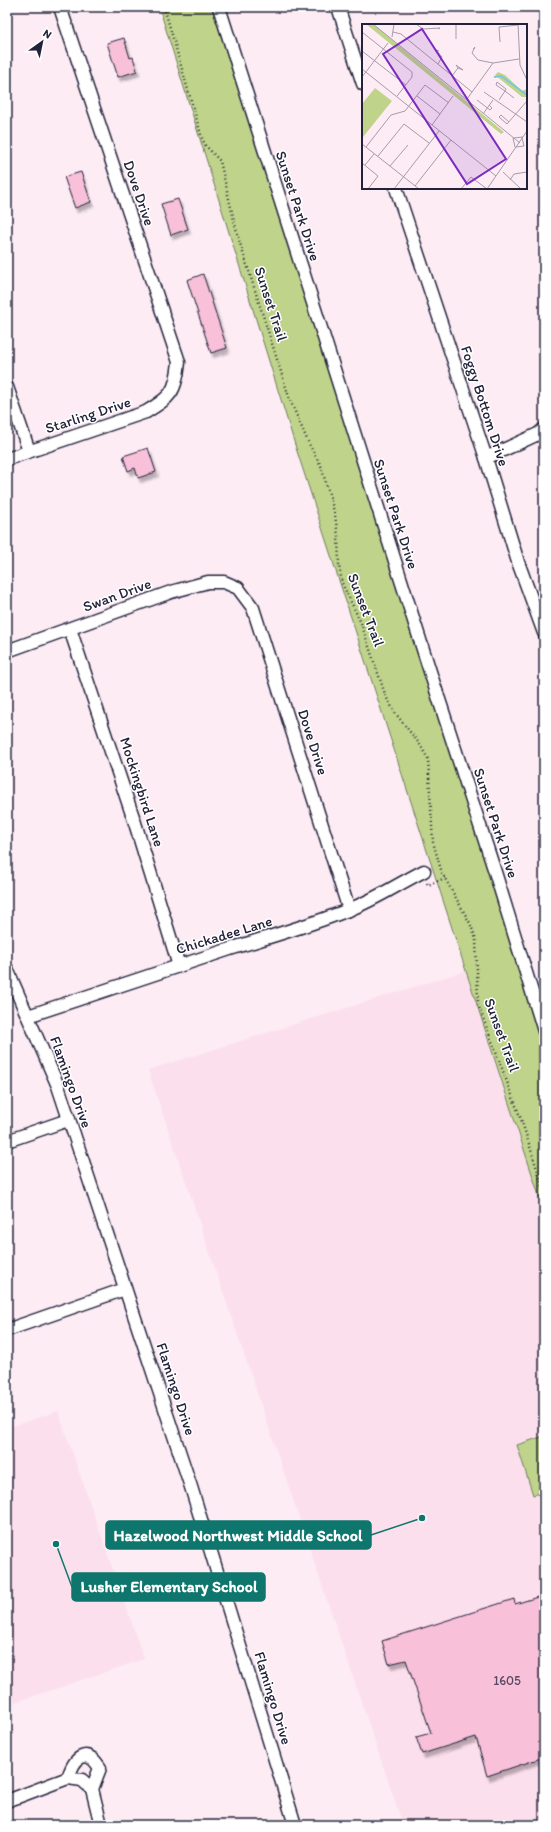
<svg xmlns="http://www.w3.org/2000/svg" width="551" height="1832" font-family="Itim,sans-serif">
<defs>
<filter id="shadow"><feDropShadow dx="2.5" dy="4.5" stdDeviation="1" flood-color="#0004"/></filter>
</defs>
<rect width="100%" height="100%" fill="#fdecf4"/>
<filter id="ink" filterUnits="userSpaceOnUse"><feTurbulence type="fractalNoise" baseFrequency=".025" numOctaves="2"/><feDisplacementMap in="SourceGraphic" scale="8" xChannelSelector="R" yChannelSelector="G"/><feConvolveMatrix kernelMatrix="1 2 1 2 8 2 1 2 1" color-interpolation-filters="sRGB"/></filter>
<g filter="url(#ink)">
<!-- built -->
<g fill="#fcdfec">
<polygon points="465,971 544,1211 544,1825 403,1825 148,1070"/>
<polygon points="58,1411 144,1659 7,1705 7,1428"/>
</g>
<!-- green -->
<g fill="#bfd48a" stroke="#707b62">
<polygon points="159,7 212,7 544,1046 544,1211 296,448"/>
<polygon points="544,1436 544,1492 533,1495 517,1445"/>
</g>
<!-- building -->
<g fill="#f8c0d9" stroke="#22223b" filter="url(#shadow)">
<polygon points="124,38 130,58 133,57 137,71 118,77 107,43"/>
<polygon points="81,172 91,202 75,208 64,177"/>
<polygon points="178,199 188,229 171,235 161,204"/>
<polygon points="203,274 227,348 211,353 187,280"/>
<polygon points="148,448 156,472 138,478 135,468 128,471 123,456"/>
<polygon points="544,1595 544,1757 487,1776 476,1737 422,1754 416,1737 431,1733 406,1660 389,1664 382,1641 514,1599 515,1604"/>
</g>
<g fill="none" stroke-linecap="round" stroke-linejoin="round">
<!-- street casing -->
<g stroke="#22223b" stroke-width="15">
<g id="street">
<polyline points="219,7 434,684 495,872 544,1031"/>
<polyline points="338,7 363,84"/>
<polyline points="396,188 486,458 518,562 544,633"/>
<polyline points="7,387 29,451"/>
<polyline points="486,458 538,434 544,429"/>
<path d="M7 459 146 412C171 397 176 392 179 362L60 7"/>
<polyline points="70,629 135,823 179,966"/>
<polyline points="7,651 171,592 208,582 224,582 238,588 253,608 349,910"/>
<polyline points="7,969 58,1086 191,1487 295,1825"/>
<path d="M28 1016C94 994 161 972 227 950 268 937 309 926 348 910 375 900 398 884 424 871"/>
<polyline points="7,1141 68,1120"/>
<polyline points="7,1330 125,1289"/>
<path d="M68 1778C74 1758 86 1746 100 1768L92 1789"/>
<polyline points="7,1801 68,1778 82,1780 92,1789 101,1825"/>
</g>
</g>
<!-- path -->
<g stroke="#22223b" stroke-width="2.5" stroke-dasharray="1 3" stroke-linecap="butt">
<polyline points="164,7 202,138 205,145 220,161 238,237 290,400 309,444 321,466 335,515 338,536 339,565 342,583 361,623 386,697 396,714 421,746 428,759 433,842 442,873 470,923 476,939 478,1004 522,1122 544,1191"/>
<polyline points="427,883 428,885 445,878"/>
</g>
<!-- street -->
<use href="#street" stroke="#fff" stroke-width="12"/>
</g>
</g>
<g text-anchor="middle" dominant-baseline="central" stroke-width="3" stroke-linejoin="round" paint-order="stroke">
<!-- number labels -->
<g font-size="13" fill="#584a62">
<text x="507" y="1680">1605</text>
</g>
<!-- street labels -->
<g font-size="15" fill="#22223b" stroke="#fff">
<text transform="translate(139 193) rotate(71)">Dove Drive</text>
<text transform="translate(298 206) rotate(72)">Sunset Park Drive</text>
<text transform="translate(271 304) rotate(72)">Sunset Trail</text>
<text transform="translate(485 406) rotate(72)">Foggy Bottom Drive</text>
<text transform="translate(88 415) rotate(-18)">Starling Drive</text>
<text transform="translate(396 514) rotate(72)">Sunset Park Drive</text>
<text transform="translate(117 595) rotate(-20)">Swan Drive</text>
<text transform="translate(366 610) rotate(69)">Sunset Trail</text>
<text transform="translate(313 742) rotate(72)">Dove Drive</text>
<text transform="translate(142 792) rotate(72)">Mockingbird Lane</text>
<text transform="translate(496 823) rotate(72)">Sunset Park Drive</text>
<text transform="translate(224 935) rotate(-17)">Chickadee Lane</text>
<text transform="translate(502 1035) rotate(70)">Sunset Trail</text>
<text transform="translate(71 1082) rotate(70)">Flamingo Drive</text>
<text transform="translate(176 1389) rotate(72)">Flamingo Drive</text>
<text transform="translate(273 1698) rotate(73)">Flamingo Drive</text>
</g>
</g>
<!-- overview -->
<g transform="translate(362 24)">
<rect width="165" height="165" fill="#fdecf4"/>
<path d="M4 0H11L142 108 139 110ZM136 48 143 51 160 67 165 65V73H160L133 51ZM13 64 30 77 1 113 0 80Z" fill="#bfd48a"/>
<path fill="none" stroke="#7bc8d9" stroke-width="2" d="M132 53 139 52 165 71"/>
<path fill="none" stroke="#a59baa" stroke-width="1" d="M11 0 158 119M54 0 61 5 78 4 76 5M156 0 158 41 165 56M0 8 50 48V53L35 72M31 8 39 10 110 68M30 13 32 0M94 15V0M138 18 137 3 156 1M111 25 113 23 110 29 116 36 131 39M0 27 44 61M76 40 80 33 74 26 77 27M0 45 134 152M90 52 96 44 94 41 101 46 96 44M0 53 26 19M122 68 165 98M55 72 78 90M105 75 131 39 157 35M115 76 128 86 130 84 127 81M137 76 143 67 144 65 135 58 134 61 143 67 152 74M121 90 131 76M147 98 139 91 137 93 145 100 165 77M70 101 91 72M0 120 57 165M4 123 29 91 43 87 63 61 87 79M153 123 151 114 161 113M154 123 162 122 160 114M16 132 42 100 67 119M0 139 16 152 6 165M3 141 12 130M28 142 46 121M141 148 159 165M148 156 152 150 165 148M53 162 89 116M32 165 77 107M99 165 109 153 125 165M125 165 165 107"/>
<path fill="#7b2cbf" fill-opacity="0.15" stroke="#7b2cbf" stroke-width="2" d="M60 5 144 135 105 160 21 30Z"/>
<rect width="165" height="165" fill="none" stroke="#22223b" stroke-width="2"/>
</g>
<!-- callouts -->
<path fill="none" stroke="#0f766e" stroke-width="1.5" d="M422 1518L371 1535M56 1544L72 1587"/>
<g fill="#0f766e" stroke="#fff" stroke-width="1.5">
<circle cx="422" cy="1518" r="4"/>
<circle cx="56" cy="1544" r="4"/>
</g>
<g fill="#0f766e" stroke="#0f766e" stroke-width="1.5">
<rect x="106" y="1521" width="265" height="28" rx="4"/>
<rect x="72" y="1573" width="193" height="28" rx="4"/>
</g>
<g font-size="16" text-anchor="middle" font-weight="bold" fill="#fff">
<text x="238" y="1541">Hazelwood Northwest Middle School</text>
<text x="169" y="1592">Lusher Elementary School</text>
</g>
<!-- margin -->
<rect width="551" height="1832" fill="none" stroke="#fff" stroke-width="24"/>
<rect x="12" y="12" width="527" height="1808" fill="none" stroke="#22223b" stroke-width="1.5" filter="url(#ink)"/>
<!-- north arrow -->
<g transform="translate(42 42) rotate(33)" stroke="#ffffff" stroke-width="3" paint-order="stroke">
<path d="M0-3L7 15L0 10L-7 15Z" fill="#22223b"/>
<text y="-6" font-size="11" font-weight="bold" text-anchor="middle" fill="#22223b">N</text>
</g>
</svg>
